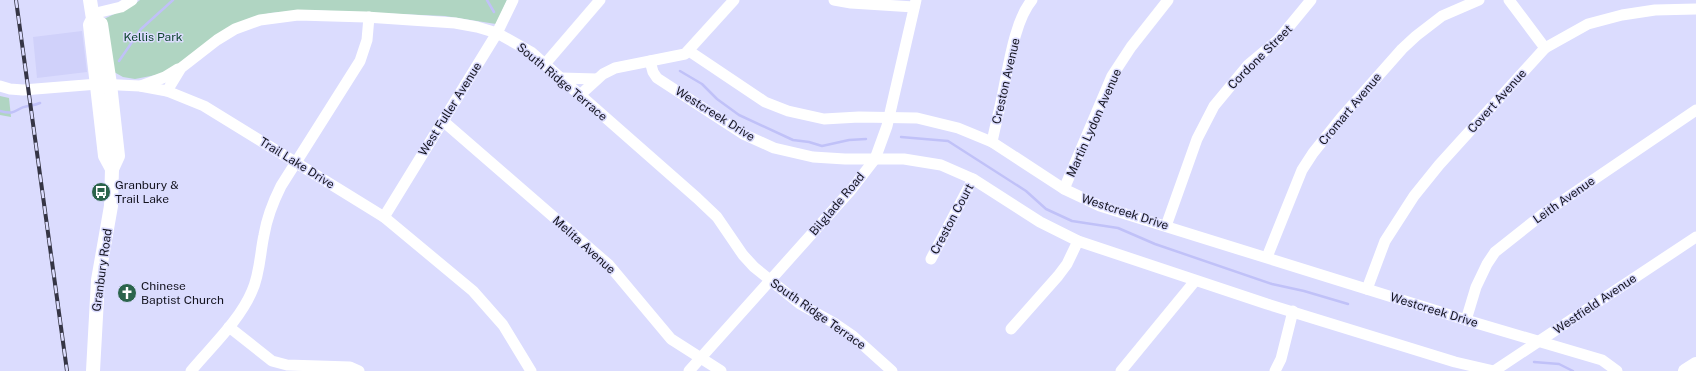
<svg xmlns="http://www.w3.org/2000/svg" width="1696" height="371" font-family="'Public Sans',sans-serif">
<rect width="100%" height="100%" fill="#dbdcfe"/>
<!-- built -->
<polygon fill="#d0d1fa" points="82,31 87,72 37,78 33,37"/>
<!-- green -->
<g fill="#b0d5c2">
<polygon points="140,0 507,0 496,24 445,16 307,10 270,13 259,16 183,63 161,74 135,79 123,77 114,72 104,19 135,4"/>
<polygon points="0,96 9,98 11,117 0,115"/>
</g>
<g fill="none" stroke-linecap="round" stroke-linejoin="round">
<!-- stream -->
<g stroke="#c0c1f8" stroke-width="2.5">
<polyline points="487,0 494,12"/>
<polyline points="119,61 141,29 173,0"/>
<polyline points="680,71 702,84 717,99 739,115 793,140 809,142 822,146 849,140 866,139"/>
<path d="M0 111C18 116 14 108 28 106 33 105 35 105 40 103"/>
<polyline points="901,137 948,141 1026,191 1046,209 1072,221 1118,228 1155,244 1272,284 1304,291 1348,304"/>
<polyline points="1534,362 1559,364 1573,371"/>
</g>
<!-- minor -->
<g stroke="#fff" stroke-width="11">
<polyline points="834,0 851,3 914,7"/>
<polyline points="1509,0 1545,48"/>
<polyline points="92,14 121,7 132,0"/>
<polyline points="689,51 765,102 788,111 824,119 859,117 917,118 958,128 992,142 1064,189 1100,206 1466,320 1602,360 1617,371"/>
<polyline points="650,61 653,72 657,78 743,134 774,148 813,157 845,159 904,159 941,165 973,179 1040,222 1078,241 1267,304 1455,362 1494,371"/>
<polyline points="545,64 600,0"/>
<polyline points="561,78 597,79"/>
<polyline points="0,86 10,89 23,90 98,84 140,86 167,91 204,106 384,217 473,291 503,325 531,371"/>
<polyline points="141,86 165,77 178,69"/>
<polyline points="167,91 181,68 217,40 235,29 260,20 298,15 366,17 455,23 477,27 497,33 531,52 697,198 717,217 743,255 754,267 800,304 834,323 853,336 892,371"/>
<polyline points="580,95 603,74 615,68 685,54 734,0"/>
<polyline points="443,121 609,265 671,339 721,371"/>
<path d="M992 142C995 127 999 112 1002 97 1008 70 1014 21 1032 0"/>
<polyline points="1064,189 1112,76 1131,47 1168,0"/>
<polyline points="384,217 497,33 513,0"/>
<polyline points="1166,226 1197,139 1214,106 1248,65 1278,40 1311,0"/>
<polyline points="1267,257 1302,170 1313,153 1341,118 1402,49 1416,36 1442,16 1479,0"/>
<polyline points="931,259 973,179"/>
<polyline points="1367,289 1385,241 1414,196 1439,165 1545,48 1588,24 1622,15 1655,10 1696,9"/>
<polyline points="1466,320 1476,287 1487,264 1495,252 1543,214 1696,110"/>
<polyline points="229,327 272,361 287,365 350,367 359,371"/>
<polyline points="1011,329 1058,276 1067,264 1078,241"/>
<path d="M191 371C211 347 240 320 252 291 260 274 260 253 264 235 267 217 273 202 281 186L360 61 367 40 369 17"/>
<polyline points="689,371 851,190 875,159 887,126 916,0"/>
<polyline points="1121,371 1195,281"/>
<polyline points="1275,371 1281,359 1293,311"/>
<polyline points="1494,371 1696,237"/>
</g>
<!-- major -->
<g stroke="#fff" stroke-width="14">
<polyline points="90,0 93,19 90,25 105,156 112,169"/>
<polyline points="93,371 98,280 111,206 112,169 118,156 110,84 101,24 93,19"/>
<polyline points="1685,371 1696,364"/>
</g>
<!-- rail casing -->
<g stroke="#353545" stroke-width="4">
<polyline id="rail" points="16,0 67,371"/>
</g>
<!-- rail -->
<use href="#rail" stroke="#dbdcfe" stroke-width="2.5" stroke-dasharray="8" stroke-linecap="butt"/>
</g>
<!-- icons -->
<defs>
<g id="bus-disc" transform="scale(1)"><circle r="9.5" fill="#2b644c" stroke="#dbdcfe"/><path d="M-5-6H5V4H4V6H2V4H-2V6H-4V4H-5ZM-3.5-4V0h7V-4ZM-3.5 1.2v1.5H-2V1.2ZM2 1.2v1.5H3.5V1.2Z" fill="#fff"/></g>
<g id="church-disc" transform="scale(1)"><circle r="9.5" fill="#2b644c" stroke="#dbdcfe"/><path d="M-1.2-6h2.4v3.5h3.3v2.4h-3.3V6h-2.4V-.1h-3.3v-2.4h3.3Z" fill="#fff"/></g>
</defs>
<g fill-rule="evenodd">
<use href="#bus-disc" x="101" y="192"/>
<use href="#church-disc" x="127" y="293"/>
</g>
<g text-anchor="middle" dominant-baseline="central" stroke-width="3" stroke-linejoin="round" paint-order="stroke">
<!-- park labels -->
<g font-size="12" fill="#104430" stroke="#dbdcfe">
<text x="153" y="37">Kellis Park</text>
</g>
<!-- street labels -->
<g font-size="12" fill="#141420" stroke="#dbdcfe">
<text transform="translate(1260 57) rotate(-45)">Cordone Street</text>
<text transform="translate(1006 81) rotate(-77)">Creston Avenue</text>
<text transform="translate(562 82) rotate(40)">South Ridge Terrace</text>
<text transform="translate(1497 101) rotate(-48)">Covert Avenue</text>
<text transform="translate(450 109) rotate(-58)">West Fuller Avenue</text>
<text transform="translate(1350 109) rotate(-50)">Cromart Avenue</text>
<text transform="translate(715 114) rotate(32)">Westcreek Drive</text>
<text transform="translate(1094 123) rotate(-66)">Martin Lydon Avenue</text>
<text transform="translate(297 163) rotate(32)">Trail Lake Drive</text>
<text transform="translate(1564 200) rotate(-35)">Leith Avenue</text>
<text transform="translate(837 204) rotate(-50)">Bilglade Road</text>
<text transform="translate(1125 212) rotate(18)">Westcreek Drive</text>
<text transform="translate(952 219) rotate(-62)">Creston Court</text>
<text transform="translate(584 245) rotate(42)">Melita Avenue</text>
<text transform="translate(102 270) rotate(-82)">Granbury Road</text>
<text transform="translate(1595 304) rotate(-34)">Westfield Avenue</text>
<text transform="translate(1434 310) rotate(17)">Westcreek Drive</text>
<text transform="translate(818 314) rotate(35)">South Ridge Terrace</text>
</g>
<!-- poi labels -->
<g font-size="12" fill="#141420" stroke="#dbdcfe" text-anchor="start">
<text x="115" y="185">Granbury &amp;<tspan x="115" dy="14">Trail Lake</tspan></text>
<text x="141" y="286">Chinese<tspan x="141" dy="14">Baptist Church</tspan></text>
</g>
</g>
</svg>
